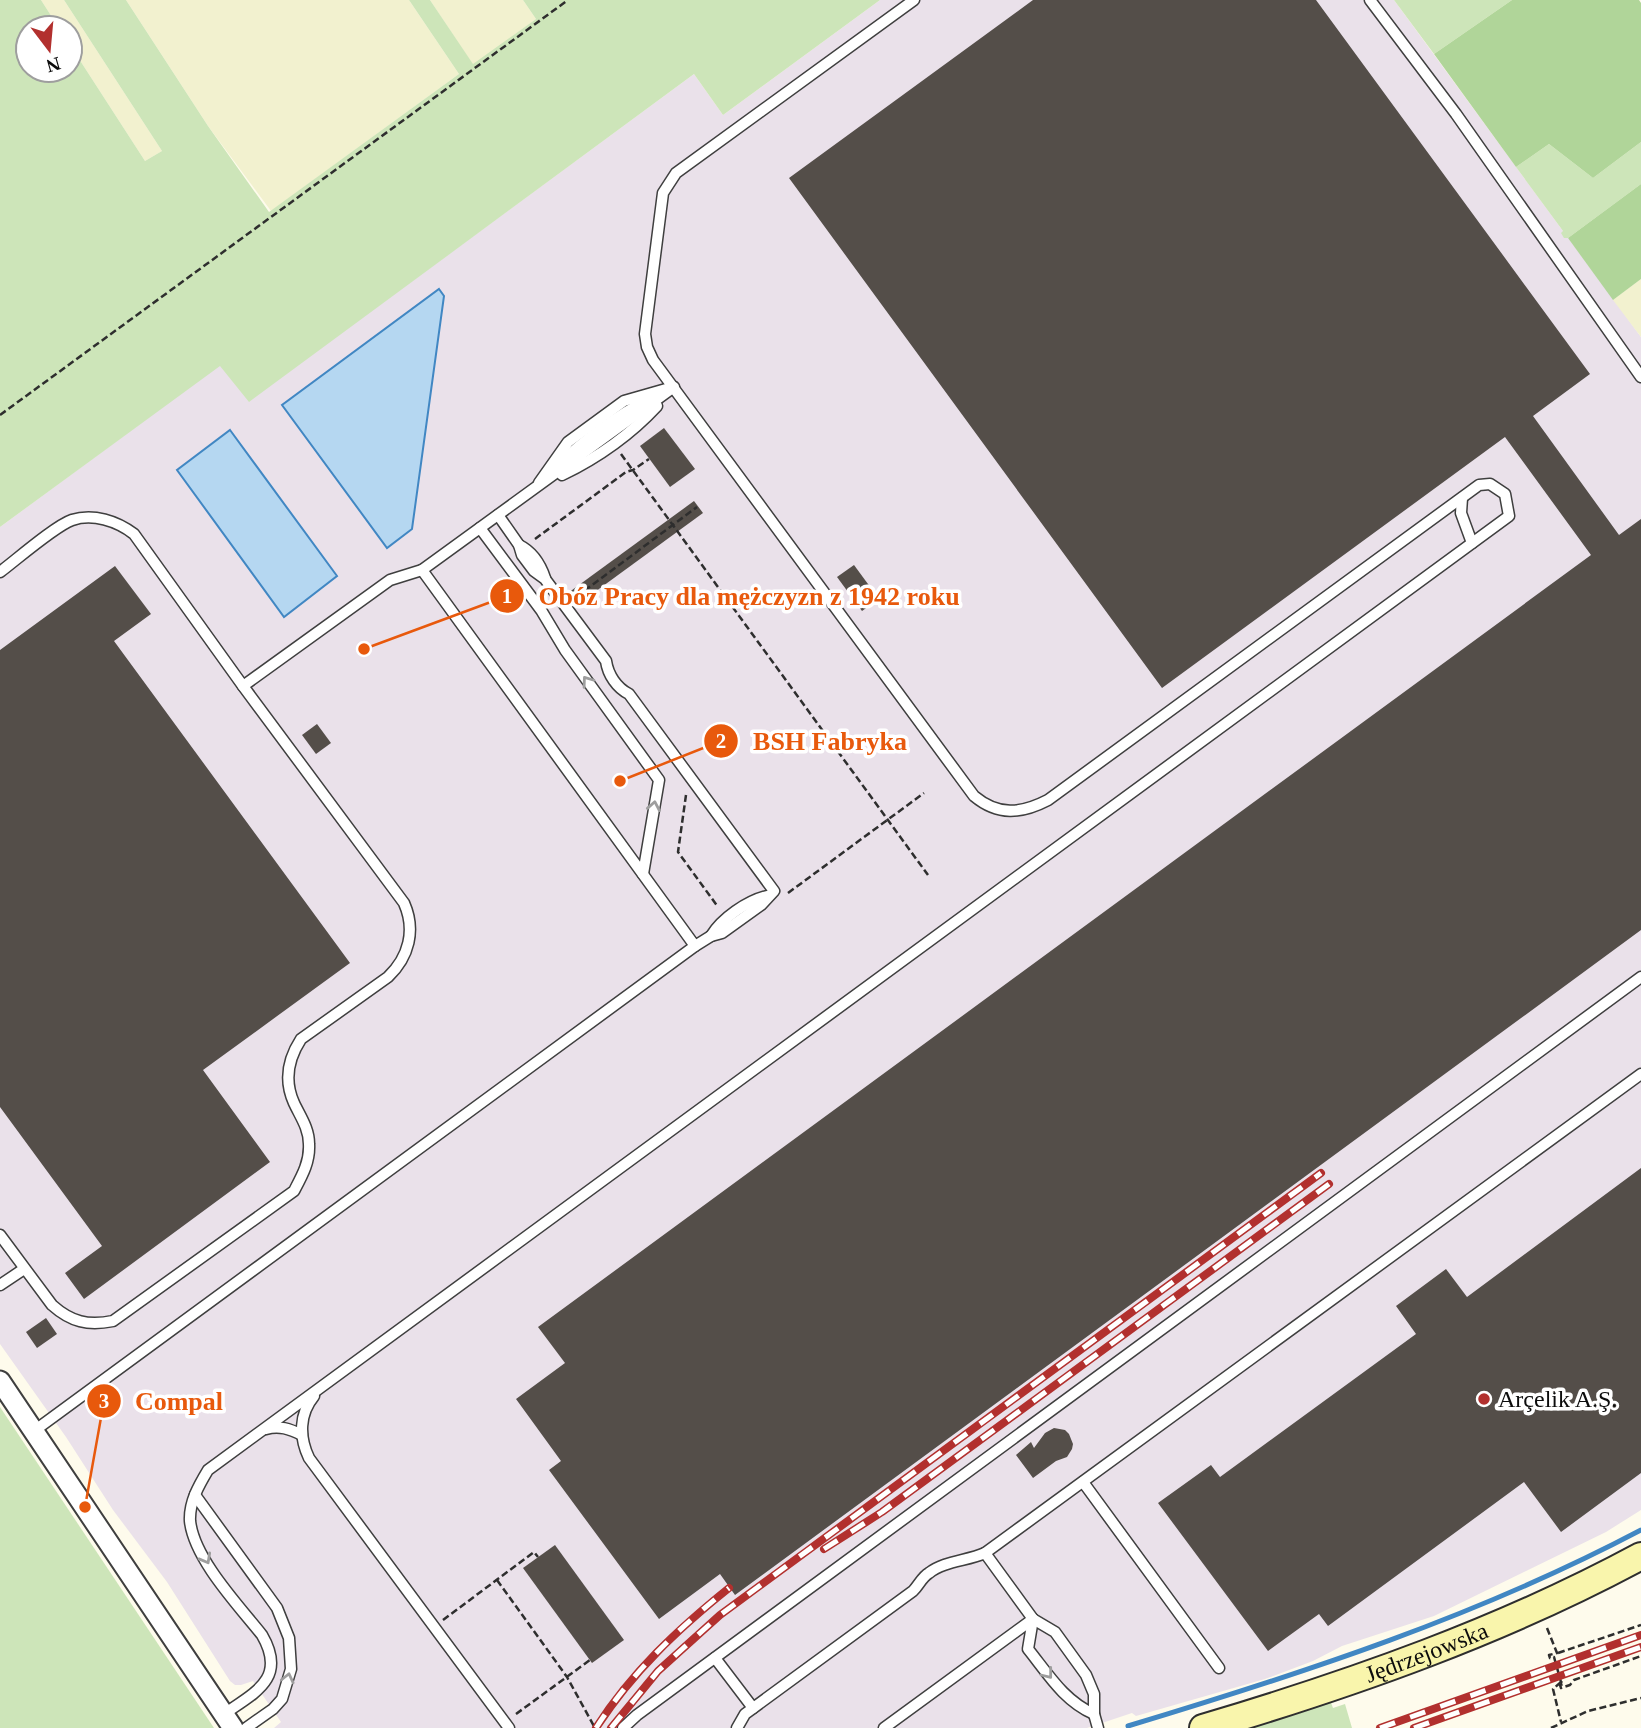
<svg xmlns="http://www.w3.org/2000/svg" width="1641" height="1728" font-family="'Times New Roman',serif">
<rect width="100%" height="100%" fill="#fefbec"/>
<!-- industrial -->
<polygon fill="#eae1ea" points="880,0 1394,0 1563,231 1564,237 1567,236 1641,337 1641,1510 1606,1532 1434,1616 1342,1646 1313,1661 1265,1679 1136,1716 1132,1713 1087,1728 274,1728 281,1722 253,1681 241,1685 235,1685 230,1681 167,1582 113,1510 66,1437 0,1344 0,527 220,365 249,401 694,74 723,115"/>
<!-- farmland -->
<g fill="#f2f1cf">
<polygon points="41,0 64,0 162,151 145,161 70,45 70,28 59,28"/>
<polygon points="126,0 409,0 459,74 271,211 208,126"/>
<polygon points="430,0 523,0 536,19 473,65"/>
<polygon points="1641,279 1641,337 1613,300"/>
</g>
<!-- green -->
<g fill="#cde5b9">
<polygon points="0,0 41,0 59,28 28,28 28,70 70,70 70,45 145,161 162,151 64,0 126,0 208,126 269,212 459,74 409,0 430,0 473,64 536,19 523,0 880,0 723,115 694,74 249,402 220,366 0,527"/>
<polygon points="1394,0 1512,0 1434,54"/>
<polygon points="1641,142 1641,184 1568,238 1564,238 1561,233 1563,231 1516,167 1549,144 1593,178"/>
<polygon points="0,1407 214,1728 0,1728"/>
<polygon points="1330,1700 1333,1708 1345,1704 1352,1728 1240,1728"/>
</g>
<!-- forest -->
<g fill="#b0d599">
<polygon points="1512,0 1639,0 1641,3 1641,142 1593,178 1549,144 1516,167 1434,54"/>
<polygon points="1641,184 1641,279 1613,300 1568,238"/>
</g>
<!-- water -->
<g fill="#b5d7f1" stroke="#4187c3" stroke-width="2">
<polygon points="439,289 444,296 412,529 387,548 282,405"/>
<polygon points="230,430 337,576 284,617 177,470"/>
</g>
<g fill="none" stroke-linecap="round" stroke-linejoin="round">
<!-- stream -->
<path stroke="#4187c3" stroke-width="5" d="M1128 1726C1304 1673 1478 1616 1641 1530"/>
</g>
<!-- building -->
<g fill="#544e49">
<polygon points="1033,0 1316,0 1590,374 1533,416 1619,535 1641,519 1641,930 735,1595 720,1574 659,1619 549,1470 561,1461 516,1399 565,1363 538,1327 1591,555 1505,437 1162,688 789,178"/>
<polygon points="664,428 695,469 670,487 640,446"/>
<polygon points="694,501 703,513 577,605 568,593"/>
<polygon points="854,565 879,599 862,611 837,577"/>
<polygon points="115,566 151,614 114,641 350,963 203,1070 270,1162 84,1299 65,1273 102,1246 0,1107 0,650"/>
<polygon points="317,724 331,743 316,754 302,735"/>
<polygon points="1641,1168 1641,1473 1561,1532 1524,1482 1328,1626 1319,1614 1268,1651 1158,1503 1211,1465 1220,1477 1416,1334 1396,1306 1446,1269 1467,1297"/>
<polygon points="46,1318 57,1334 37,1348 26,1332"/>
<polygon points="1054,1428 1065,1430 1069,1434 1073,1444 1072,1449 1067,1457 1056,1461 1033,1478 1016,1455 1031,1442 1034,1448 1045,1433"/>
<polygon points="555,1545 624,1640 592,1663 523,1568"/>
</g>
<g fill="none" stroke-linecap="round" stroke-linejoin="round">
<!-- lane casing -->
<g stroke="#3f3f3f" stroke-width="13">
<g id="lane">
<polyline points="1370,0 1456,114 1641,377"/>
<path d="M556 467C584 440 616 416 651 398"/>
<path d="M562 475C597 458 631 434 657 406"/>
<polyline points="539,483 568,442 624,401 666,389"/>
<polyline points="1462,498 1461,513 1472,543"/>
<path d="M498 515 519 545 522 555 534 571 545 579 606 661C608 675 617 688 629 694L774 891 761 905 722 933 711 936 695 946"/>
<polyline points="480,528 541,610 565,650 659,780 643,874"/>
<path d="M519 545C533 552 540 563 545 578"/>
<path d="M0 572C16 560 55 526 72 520 93 513 117 521 134 534L243 686 404 903C416 930 409 957 388 977L301 1039C288 1059 284 1081 294 1103 300 1116 309 1128 309 1144 310 1162 302 1176 294 1191L113 1321C88 1326 71 1322 52 1305L0 1235"/>
<polyline points="243,686 390,580 422,570"/>
<path d="M711 936C722 918 747 901 767 896"/>
<polyline points="0,1285 24,1269"/>
<path d="M314 1396C299 1414 299 1437 309 1458L509 1728"/>
<path d="M266 1429C279 1425 290 1429 302 1435"/>
<polyline points="34,1431 695,946 422,570 674,387"/>
<polyline points="1083,1482 1219,1668"/>
<polyline points="195,1495 277,1608 289,1638 291,1669 282,1699 273,1709 246,1728"/>
<path d="M1033 1619 1028 1649C1048 1674 1064 1701 1094 1714"/>
<polyline points="715,1658 753,1708"/>
<path d="M224 1714C256 1692 287 1678 262 1635 239 1606 194 1559 190 1521 189 1502 199 1485 208 1470L1509 516 1505 494 1490 484 1479 485 1048 800C1021 814 998 816 974 796L653 360 647 347 645 334 663 193 676 173 914 0"/>
<polyline points="623,1728 637,1715 1641,977"/>
<path d="M737 1728 745 1714 913 1591C919 1585 922 1577 929 1573 944 1561 967 1561 985 1553"/>
<polyline points="884,1728 1033,1619"/>
<polyline points="1098,1728 1094,1714 1094,1694 1086,1675 1055,1632 1033,1619 985,1553 1641,1074"/>
</g>
</g>
<!-- street casing -->
<g stroke="#3f3f3f" stroke-width="23">
<polyline id="street" points="0,1381 233,1728"/>
</g>
<!-- secondary casing -->
<g stroke="#2e2e2e" stroke-width="30">
<g id="secondary">
<path id="s1" d="M1203 1728C1354 1683 1502 1631 1641 1556"/>
</g>
</g>
<!-- path -->
<g stroke="#2e2e2e" stroke-width="2.5" stroke-dasharray="7 3.5" stroke-linecap="butt">
<polyline points="0,415 568,0"/>
<polyline points="621,454 928,875"/>
<polyline points="535,539 626,472 633,470 649,459"/>
<polyline points="576,597 697,507"/>
<polyline points="686,795 678,852 718,907"/>
<polyline points="788,893 924,793"/>
<polyline points="497,1580 567,1677 595,1728"/>
<polyline points="443,1620 534,1552 538,1557"/>
<polyline points="1547,1628 1557,1653 1549,1655 1550,1658 1554,1657 1561,1682 1564,1684 1560,1685 1561,1688 1570,1685 1574,1680 1641,1656"/>
<polyline points="1558,1653 1641,1625"/>
<polyline points="1561,1682 1553,1689 1561,1722"/>
<polyline points="516,1714 590,1660"/>
<polyline points="1551,1728 1588,1711 1641,1698"/>
</g>
<!-- lane -->
<use href="#lane" stroke="#fff" stroke-width="10"/>
<!-- street -->
<use href="#street" stroke="#fff" stroke-width="19"/>
<!-- secondary -->
<use href="#secondary" stroke="#f9f5ac" stroke-width="26"/>
<!-- rail casing -->
<g stroke="#b2302e" stroke-width="8">
<g id="rail">
<polyline points="824,1549 882,1512 1329,1184"/>
<path d="M596 1728C632 1672 678 1629 729 1588"/>
<polyline points="611,1728 658,1671 720,1615 1321,1173"/>
<polyline points="1380,1728 1641,1635"/>
<polyline points="1414,1728 1641,1647"/>
</g>
</g>
<!-- rail -->
<use href="#rail" stroke="#fff" stroke-width="5" stroke-dasharray="16" stroke-linecap="butt"/>
</g>
<!-- one-way arrows -->
<defs><path id="oneway-chevron" d="M-2-3.5L2.5 0L-2 3.5" fill="none" stroke-width="1.6" stroke-linecap="round" stroke-linejoin="round" transform="scale(1.75)"/></defs>
<g stroke="#9e9e9e">
<use href="#oneway-chevron" transform="translate(587 681) rotate(-126)"/>
<use href="#oneway-chevron" transform="translate(654 806) rotate(-80)"/>
<use href="#oneway-chevron" transform="translate(206 1559) rotate(61)"/>
<use href="#oneway-chevron" transform="translate(1048 1674) rotate(52)"/>
<use href="#oneway-chevron" transform="translate(288 1678) rotate(-77)"/>
</g>
<!-- markers -->
<circle fill="#b2302e" stroke="#fff" stroke-width="2.5" cx="1484" cy="1399" r="7"/>
<g text-anchor="middle" dominant-baseline="central" stroke-width="7" stroke-linejoin="round" paint-order="stroke">
<!-- poi labels -->
<g font-size="24" fill="#0c0c0c" stroke="#fff" text-anchor="start">
<text x="1498" y="1399">Arçelik A.Ş.</text>
</g>
<!-- street labels -->
<g font-size="24" fill="#0c0c0c" stroke="#fff">
<text stroke="none"><textPath href="#s1" startOffset="236">Jędrzejowska</textPath></text>
</g>
</g>
<!-- callouts -->
<path fill="none" stroke="#e8590c" stroke-width="2.5" d="M364 649L507 596M620 781L721 741M85 1507L104 1401"/>
<g fill="#e8590c" stroke="#fff" stroke-width="2.5">
<circle cx="364" cy="649" r="7"/>
<circle cx="620" cy="781" r="7"/>
<circle cx="85" cy="1507" r="7"/>
<circle cx="507" cy="596" r="18"/>
<circle cx="721" cy="741" r="18"/>
<circle cx="104" cy="1401" r="18"/>
</g>
<g font-size="21" text-anchor="middle" font-weight="bold" fill="#fff">
<text x="507" y="603">1</text>
<text x="721" y="748">2</text>
<text x="104" y="1408">3</text>
</g>
<g font-size="26" text-anchor="middle" font-weight="bold" fill="#e8590c" stroke="#fff" stroke-width="7" stroke-linejoin="round" paint-order="stroke">
<text x="749" y="605">Obóz Pracy dla mężczyzn z 1942 roku</text>
<text x="830" y="750">BSH Fabryka</text>
<text x="179" y="1410">Compal</text>
</g>
<!-- north arrow -->
<g transform="translate(49 49) rotate(164)"><circle r="33" fill="#ffffff" stroke="#9e9e9e" stroke-width="2"/>
<path d="M0-5L12 26L0 18L-12 26Z" fill="#b2302e"/>
<text y="-10" font-size="19" font-weight="bold" text-anchor="middle" fill="#0c0c0c">N</text>
</g>
</svg>
